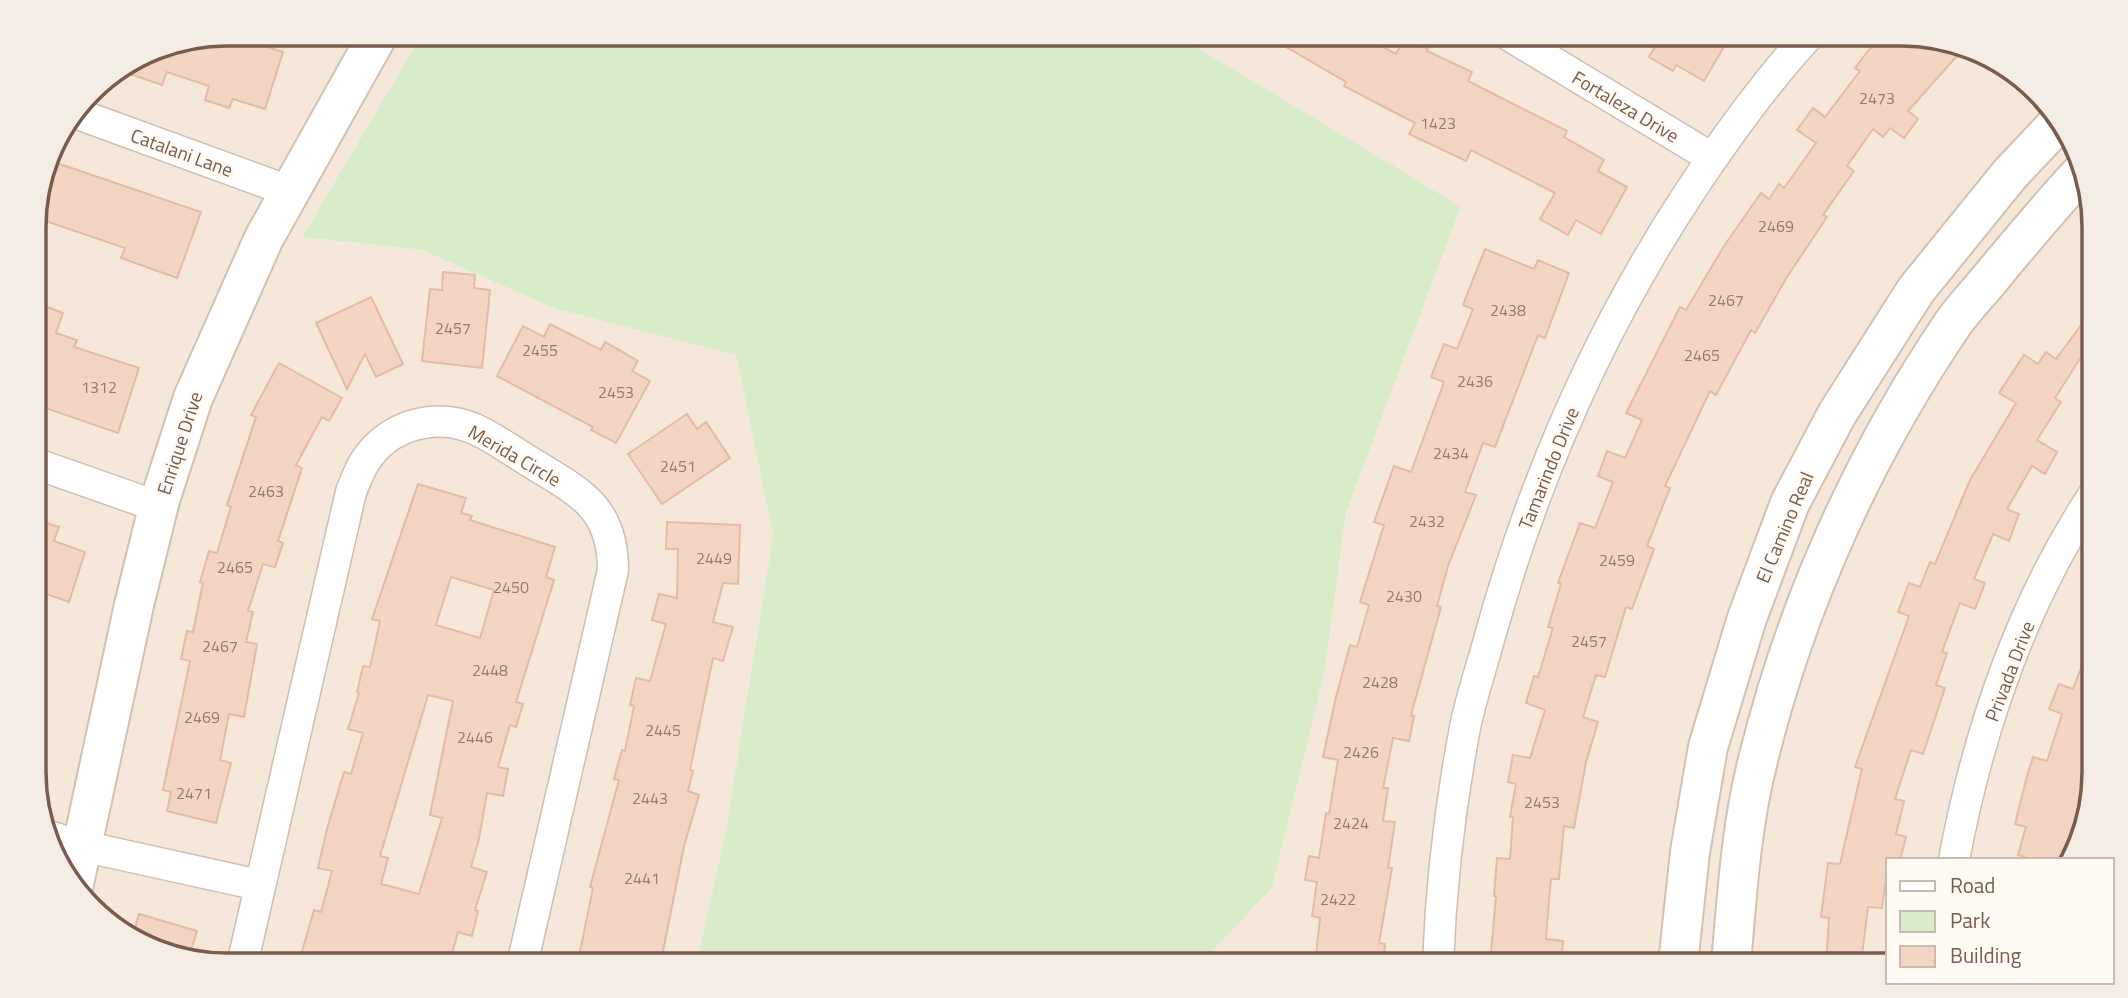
<svg xmlns="http://www.w3.org/2000/svg" width="2128" height="998" font-family="'Titillium Web',sans-serif">
<rect width="100%" height="100%" fill="#fdf6ec"/>
<!-- residential -->
<g fill="#f5e8da">
<polygon points="227,33 423,33 302,237 422,250 556,309 736,355 773,535 725,835 696,965 227,965 152,950 74,889 35,797 34,214 53,141 99,82 153,48"/>
<polygon points="1173,33 1901,33 1976,48 2055,109 2093,202 2095,771 2080,846 2068,860 1888,860 1888,964 1199,965 1272,888 1325,670 1346,513 1461,208"/>
</g>
<!-- green -->
<polygon fill="#d8ecc9" points="423,33 1173,33 1461,207 1346,513 1325,670 1272,888 1199,965 696,965 725,835 773,535 736,355 556,309 422,250 302,237"/>
<!-- building -->
<g fill="#f3d5c3" stroke="#e6bba3" stroke-width="2" fill-rule="evenodd">
<polygon points="1262,33 1356,33 1396,54 1405,37 1428,49 1427,51 1472,72 1468,81 1567,131 1564,137 1604,160 1598,171 1627,187 1601,234 1576,220 1568,235 1540,219 1555,193 1471,150 1466,161 1409,134 1415,123 1344,86 1346,82"/>
<polygon points="1663,33 1732,33 1704,81 1676,65 1673,71 1649,57"/>
<polygon points="1885,33 1901,33 1966,46 1908,111 1918,119 1904,138 1890,128 1883,137 1873,129 1847,166 1854,171 1823,215 1827,217 1787,277 1755,333 1751,330 1716,395 1710,391 1665,486 1670,488 1647,546 1654,549 1632,609 1626,607 1605,677 1596,675 1583,717 1598,722 1586,762 1574,828 1564,826 1559,879 1551,879 1549,901 1546,939 1563,941 1561,964 1490,964 1496,896 1494,896 1497,858 1510,859 1513,817 1510,817 1516,784 1508,782 1513,755 1530,758 1545,710 1526,703 1534,676 1538,677 1553,628 1548,627 1561,584 1558,583 1580,523 1595,528 1613,482 1598,476 1607,451 1625,458 1642,420 1626,413 1680,307 1686,310 1724,246 1761,193 1769,199 1779,184 1784,188 1816,143 1797,130 1813,108 1825,117 1860,71 1855,68 1868,51"/>
<polygon points="225,34 283,52 265,109 233,99 229,108 205,100 209,86 167,72 162,85 118,70 153,48"/>
<polygon points="48,160 201,212 177,278 121,258 125,248 34,217"/>
<polygon points="1485,249 1534,269 1538,260 1569,273 1545,338 1538,335 1495,447 1483,443 1465,492 1476,495 1448,566 1437,606 1441,607 1411,715 1414,716 1409,741 1393,738 1383,788 1388,788 1383,821 1395,822 1388,868 1392,868 1379,943 1385,944 1383,964 1315,964 1320,918 1312,916 1317,882 1305,880 1309,856 1319,858 1326,813 1329,814 1338,760 1323,757 1336,697 1350,645 1357,647 1369,605 1360,602 1384,525 1374,522 1394,466 1411,472 1444,382 1431,377 1444,344 1457,349 1473,309 1463,305"/>
<polygon points="443,272 475,275 474,288 490,290 482,368 422,361 430,289 442,290"/>
<polygon points="371,297 403,364 376,377 365,354 347,389 316,323"/>
<polygon points="39,304 63,313 56,333 77,340 74,347 139,368 118,433 34,404 34,320"/>
<polygon points="2093,309 2094,363 2083,354 2055,398 2061,402 2037,440 2057,452 2045,474 2032,466 2007,509 2019,514 2009,541 1993,534 1974,579 1985,583 1975,609 1960,603 1942,652 1947,653 1936,685 1945,688 1923,754 1911,750 1895,799 1904,801 1896,834 1906,837 1900,860 1888,860 1882,908 1868,907 1861,964 1826,964 1829,918 1821,917 1828,863 1840,864 1862,769 1855,767 1909,616 1898,612 1909,583 1920,587 1930,562 1935,564 1970,480 2016,403 1999,393 2024,355 2038,364 2046,352 2056,359"/>
<polygon points="550,324 601,350 605,342 638,361 632,371 650,381 616,443 591,430 593,427 497,376 523,326 544,337"/>
<polygon points="279,363 342,398 329,421 322,417 296,465 302,468 278,541 283,543 275,567 263,564 248,611 253,612 246,642 257,644 244,717 229,714 220,760 231,763 216,823 167,811 171,792 163,790 190,661 181,659 187,631 193,632 203,583 200,582 209,551 217,553 231,507 227,505 256,417 251,415"/>
<polygon points="687,414 697,429 706,422 730,458 662,504 628,454"/>
<path d="M418 484 466 498 461 513 472 516 470 520 555 547 546 577 554 580 516 702 523 704 516 727 510 725 498 767 508 769 503 796 487 793 479 839 471 867 487 872 475 910 478 911 472 936 458 932 449 965H298L314 910 321 912 332 871 318 868 327 829 344 772 351 774 363 733 348 729 359 693 357 692 363 666 370 667 380 621 372 619ZM451 577 494 590 480 638 436 625ZM428 695 453 701 430 815 442 818 419 894 381 884 388 858 380 856Z"/>
<polygon points="34,519 59,527 54,541 85,552 69,602 35,590"/>
<polygon points="667,522 740,525 738,584 723,583 713,622 733,627 723,661 713,658 690,770 693,771 688,791 699,795 684,846 661,961 647,958 646,965 595,965 578,961 593,888 590,887 619,780 614,779 622,750 625,751 634,706 630,705 636,678 650,681 666,624 652,620 659,594 677,598 678,549 666,549"/>
<polygon points="2093,636 2095,772 2089,800 2082,798 2065,860 2033,860 2018,855 2026,827 2015,824 2026,780 2033,757 2047,761 2062,714 2049,709 2059,684 2073,689"/>
<polygon points="139,914 197,931 189,957 152,950 133,935"/>
</g>
<g fill="none" stroke-linecap="round" stroke-linejoin="round">
<!-- street casing -->
<g stroke="#d1beb0" stroke-width="33">
<g id="street">
<polyline points="1505,33 1712,158"/>
<polyline points="75,113 289,191"/>
<polyline points="34,463 159,507"/>
<polyline points="52,837 82,846 259,885"/>
<path d="M1954 860C1978 732 2022 603 2094 494"/>
<path d="M1438 964C1441 885 1450 806 1465 728 1471 697 1482 666 1490 636 1534 478 1599 330 1689 193 1726 137 1765 82 1811 33"/>
<path d="M242 965 351 492C355 482 359 471 364 463 389 422 441 411 481 432 497 440 512 451 527 460 576 491 613 504 613 570L522 965"/>
</g>
</g>
<!-- secondary casing -->
<g stroke="#d6c0b0" stroke-width="42">
<g id="secondary">
<polyline points="73,888 134,605 160,500 193,398 264,238 379,33"/>
<polyline points="1678,964 1690,852 1708,747 1747,618 1790,503 1837,414 1916,290 2010,174 2060,121"/>
<path d="M1731 964C1737 896 1741 826 1758 760 1796 605 1864 454 1954 322 1967 304 1984 287 1998 269 2025 237 2052 204 2081 173"/>
</g>
</g>
<!-- street -->
<use href="#street" stroke="#fff" stroke-width="30"/>
<!-- secondary -->
<use href="#secondary" stroke="#fff" stroke-width="38"/>
</g>
<g text-anchor="middle" dominant-baseline="central" stroke-width="6" stroke-linejoin="round" paint-order="stroke">
<!-- number labels -->
<g font-size="16" fill="#987a6a">
<text x="1877" y="98">2473</text>
<text x="1438" y="123">1423</text>
<text x="1776" y="226">2469</text>
<text x="1726" y="300">2467</text>
<text x="1508" y="310">2438</text>
<text x="453" y="328">2457</text>
<text x="540" y="350">2455</text>
<text x="1702" y="355">2465</text>
<text x="1475" y="381">2436</text>
<text x="99" y="387">1312</text>
<text x="616" y="392">2453</text>
<text x="1451" y="453">2434</text>
<text x="678" y="466">2451</text>
<text x="266" y="491">2463</text>
<text x="1427" y="521">2432</text>
<text x="714" y="558">2449</text>
<text x="1617" y="560">2459</text>
<text x="235" y="567">2465</text>
<text x="511" y="587">2450</text>
<text x="1404" y="596">2430</text>
<text x="1589" y="641">2457</text>
<text x="220" y="646">2467</text>
<text x="490" y="670">2448</text>
<text x="1380" y="682">2428</text>
<text x="202" y="717">2469</text>
<text x="663" y="730">2445</text>
<text x="475" y="737">2446</text>
<text x="1361" y="752">2426</text>
<text x="194" y="793">2471</text>
<text x="650" y="798">2443</text>
<text x="1542" y="802">2453</text>
<text x="1351" y="823">2424</text>
<text x="642" y="878">2441</text>
<text x="1338" y="899">2422</text>
</g>
<!-- street labels -->
<g font-size="19" fill="#7a5c4d" stroke="#fffaf3">
<text transform="translate(1626 106) rotate(31)">Fortaleza Drive</text>
<text transform="translate(182 152) rotate(20)">Catalani Lane</text>
<text transform="translate(179 443) rotate(-72)">Enrique Drive</text>
<text transform="translate(515 455) rotate(30)">Merida Circle</text>
<text transform="translate(1548 468) rotate(-68)">Tamarindo Drive</text>
<text transform="translate(1784 527) rotate(-67)">El Camino Real</text>
<text transform="translate(2009 671) rotate(-69)">Privada Drive</text>
</g>
</g>
<!-- crop -->
<path d="M0 0H2128V998H0ZM227 46H1901A181 181 0 0 1 2082 227V772A181 181 0 0 1 1901 953H227A181 181 0 0 1 46 772V227A181 181 0 0 1 227 46Z" fill="#f4ede6" fill-rule="evenodd"/>
<path fill="none" stroke="#7a5c4d" stroke-width="3.5" d="M227 46H1901A181 181 0 0 1 2082 227V772A181 181 0 0 1 1901 953H227A181 181 0 0 1 46 772V227A181 181 0 0 1 227 46Z"/>
<!-- legend -->
<rect x="1886" y="858" width="228" height="126" fill="#fffaf3" stroke="#cabbb1" stroke-width="2"/>
<rect x="1900" y="881" width="35" height="10" fill="#ffffff" stroke="#cabbb1" stroke-width="2"/>
<text x="1950" y="893" font-size="21" fill="#7a5c4d">Road</text>
<rect x="1900" y="911" width="35" height="21" fill="#d8ecc9" stroke="#cabbb1" stroke-width="2"/>
<text x="1950" y="928" font-size="21" fill="#7a5c4d">Park</text>
<rect x="1900" y="946" width="35" height="21" fill="#f3d5c3" stroke="#cabbb1" stroke-width="2"/>
<text x="1950" y="963" font-size="21" fill="#7a5c4d">Building</text>
</svg>
